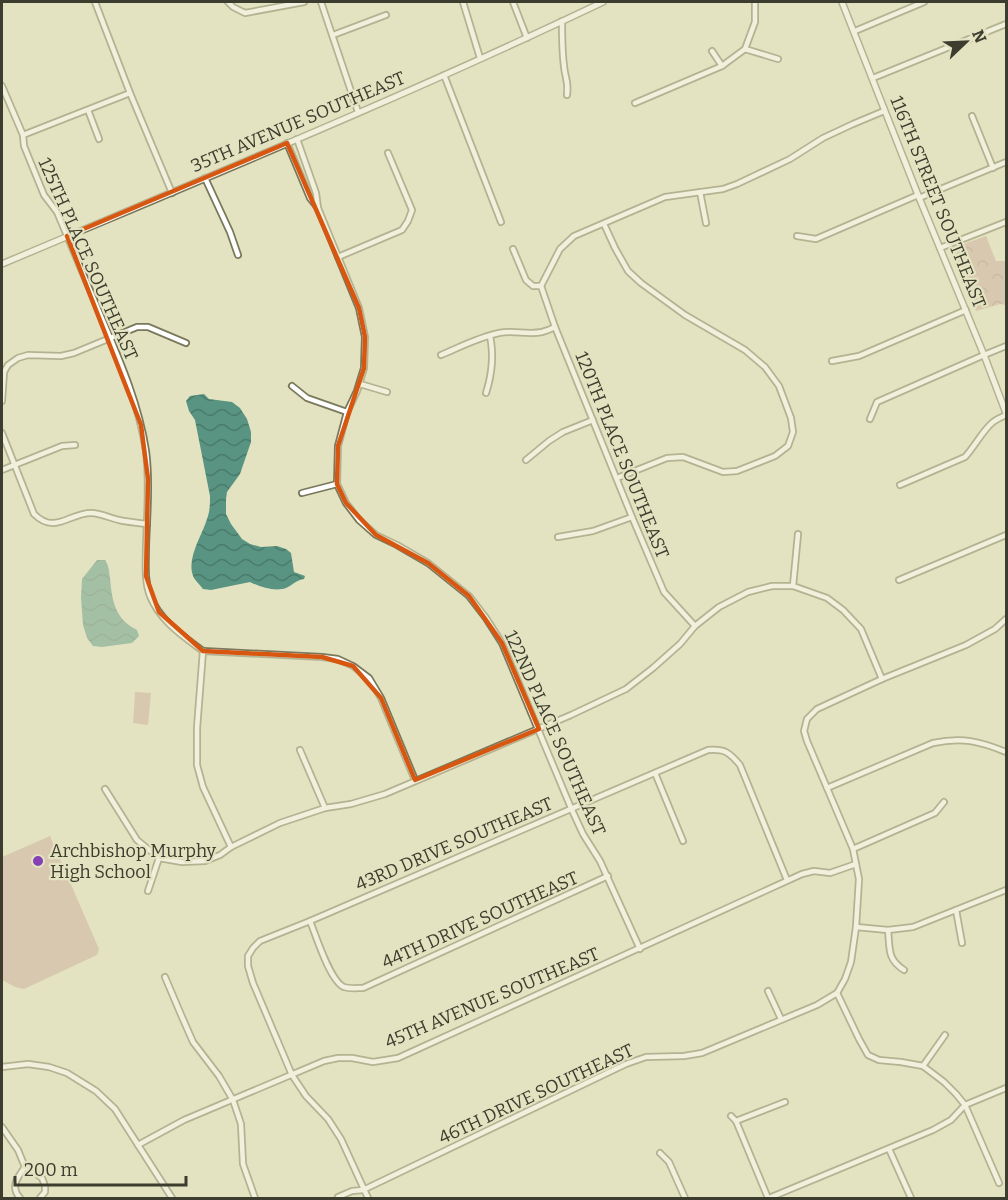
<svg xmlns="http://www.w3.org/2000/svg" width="1008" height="1200" font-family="Bitter,serif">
<defs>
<pattern id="forest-crowns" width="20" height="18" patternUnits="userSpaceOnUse" patternTransform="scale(1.5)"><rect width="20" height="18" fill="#cba799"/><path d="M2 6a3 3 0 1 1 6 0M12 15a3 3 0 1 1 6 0" fill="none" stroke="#a6897d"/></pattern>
<pattern id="water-waves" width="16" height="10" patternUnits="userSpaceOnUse" patternTransform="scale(1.5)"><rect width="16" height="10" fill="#589481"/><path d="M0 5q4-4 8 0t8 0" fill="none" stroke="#4a7a6a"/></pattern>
</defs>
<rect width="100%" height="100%" fill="#e3e3c1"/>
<!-- forest -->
<polygon fill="url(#forest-crowns)" points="986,236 996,261 1006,261 1006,305 1000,304 976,311 953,260 961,245"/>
<!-- pitch -->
<g fill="#cba799">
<polygon points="135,692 151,693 148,725 133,723"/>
<polygon points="50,836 99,949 97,955 24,989 15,987 2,980 2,857"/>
</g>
<!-- water -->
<g fill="url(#water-waves)">
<path d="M204 394 209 399 232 402 240 408 247 419 251 432V442L240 474 227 492 226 499V514L231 524 242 539 250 544 261 547 277 546 286 549 291 553 294 572 305 576 304 579C296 580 293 585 286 588 275 592 260 587 250 582L211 590 203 589C200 585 196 581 194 578 185 560 202 536 207 519 210 511 210 504 210 496L195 420 189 411 186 401 190 396Z"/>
<path d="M97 560H105C109 566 109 571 110 578 112 601 115 619 137 630L139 636 132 643 102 647 93 646 87 638 83 625 81 598 82 579Z"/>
</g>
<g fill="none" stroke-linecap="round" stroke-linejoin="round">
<!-- minor casing -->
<g stroke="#79785a" stroke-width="8">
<g id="minor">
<polyline points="95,2 130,93 172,193"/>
<polyline points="228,2 233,7 245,13 304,2"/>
<polyline points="321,2 358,112"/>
<polyline points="463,2 480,58"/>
<polyline points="513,2 527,38"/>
<path d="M562 21C562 36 562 51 564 66 565 79 569 81 567 95"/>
<polyline points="855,31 924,2"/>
<polyline points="333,35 386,15"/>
<polyline points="745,49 778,59"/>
<polyline points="712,51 722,66"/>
<polyline points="444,75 501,222"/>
<polyline points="873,78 1006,24"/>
<path d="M2 86 23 135 24 146 44 195 57 212C72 248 88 285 103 321 121 363 139 405 146 451 150 482 147 515 146 546 146 563 144 580 150 596 160 621 183 636 203 651L197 728V765L203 787 231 847"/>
<polyline points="635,103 722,66 745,49 755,22 755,2"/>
<polyline points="88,110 99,139"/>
<polyline points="972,116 993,168"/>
<polyline points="23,135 130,93"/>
<polyline points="297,139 316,193 318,208"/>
<polyline points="287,143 310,198 318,208 359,308 365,337 364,368 357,391 347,412 338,446 337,484 346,503 359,520 376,535 397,545 428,563 469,596 486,618 502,643 571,808 583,834 600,861 640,949"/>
<polyline points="205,178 230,232 238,255"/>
<polyline points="700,192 706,223"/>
<polyline points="919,198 1006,162"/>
<polyline points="604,224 615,248 628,271 641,283 685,315 745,350 765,367 779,386 791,418 793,432 788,446 775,456 737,471 723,472 683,457 667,458 617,478"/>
<polyline points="797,236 816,239 918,195"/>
<polyline points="940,248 1006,222"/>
<polyline points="513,249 526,280 533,286 541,286"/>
<polyline points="338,257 402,230 408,221 412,210 388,153"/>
<polyline points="541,286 560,249 574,236 665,197 723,189 737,184 790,159 823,138 853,124 884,111"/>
<polyline points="541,286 555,327 632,517 664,592 695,626"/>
<path d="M441 355C460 347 479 337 499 333 513 330 528 335 542 332 546 331 551 329 555 327"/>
<polyline points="832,361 859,356 966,310"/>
<polyline points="360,384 387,392"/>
<polyline points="292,386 307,398 347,412"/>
<path d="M486 393C492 374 494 355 490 336"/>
<polyline points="2,401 4,372 8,365 18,358 28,355 61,356 74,353 137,327 148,327 186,343"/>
<polyline points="870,419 877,402 984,355 1006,346"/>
<path d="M2 433 34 514C55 535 69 513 91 513 100 513 110 518 119 520 128 522 138 523 147 524"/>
<polyline points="526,460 549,441 563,432 593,420"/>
<polyline points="2,470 62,446 75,445"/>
<path d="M900 485 965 457C975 446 983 430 993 422 997 419 1002 417 1006 415"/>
<polyline points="302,493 337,484"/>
<polyline points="558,537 593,531 632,517"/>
<polyline points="899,580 1006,535"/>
<polyline points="793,586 798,534"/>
<polyline points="203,651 322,657 338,659 353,666 369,678 381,698 415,780"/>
<polyline points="300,750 325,808"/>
<polyline points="655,773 683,841"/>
<path d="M827 788 933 743C962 737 979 741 1006 752"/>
<polyline points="105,789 137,840 159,858"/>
<polyline points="853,849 935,813 944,802"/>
<polyline points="148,891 159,858 182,862 205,861 220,855 231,847 280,823 325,808 351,804 385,794 571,715 626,689 653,668 680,644 695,626 719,607 748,592 772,586 793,586 827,598 843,610 861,629 882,679"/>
<polyline points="956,910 962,943"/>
<path d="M310 921C316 936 330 981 344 987 350 989 357 988 363 988L608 876"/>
<polyline points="856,927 888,930 913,927 1006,890"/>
<path d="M888 930C890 949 887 959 904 970"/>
<polyline points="165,977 182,1017 193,1042 219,1076 233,1100 241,1124 243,1164 255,1198"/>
<polyline points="768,991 781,1019"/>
<polyline points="837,993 859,1039 868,1055 879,1060 901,1062 923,1066 944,1082 956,1094 965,1105 999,1183"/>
<polyline points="923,1066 945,1035"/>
<polyline points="2,1067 28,1064 49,1067 67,1073 96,1091 115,1109 172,1198"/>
<polyline points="731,1116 736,1121 785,1102"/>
<polyline points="736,1121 768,1198"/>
<polyline points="2,1127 18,1150 25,1167 42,1178 45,1186 45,1192 40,1198"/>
<polyline points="138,1145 184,1120 324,1061 338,1058 352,1058 373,1062 398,1058 802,874 814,871 830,873 856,864"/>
<polyline points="889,1149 911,1198"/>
<polyline points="660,1153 669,1162 685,1198"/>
<polyline points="338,1197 352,1191 363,1190 626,1064 646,1057 684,1056 702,1053 817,1005 837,993 845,979 851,962 856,927 859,879 853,849 807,741 804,731 807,719 817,709 882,679 966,645 995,629 1006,619"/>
<path d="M20 1198C10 1187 17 1178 25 1167"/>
<path d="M368 1198 341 1139 328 1119 306 1096 292 1075 253 983 248 966V956L253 948 260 941 310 921 708 750C725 749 729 752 740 765L787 880"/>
<polyline points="769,1198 933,1130 951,1120 965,1105 1006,1088"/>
</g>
</g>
<!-- tertiary casing -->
<g stroke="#79785a" stroke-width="8">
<g id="tertiary">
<polyline points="842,2 918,195 984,355 1006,413"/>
<path d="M2 264C203 179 406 96 603 2"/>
</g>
</g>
<!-- minor -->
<use href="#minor" stroke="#fff" stroke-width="4.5"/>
<!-- tertiary -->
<use href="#tertiary" stroke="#fff" stroke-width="5"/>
</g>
<!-- marked area -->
<path d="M0 0H1008V1200H0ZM287 143 359 308 365 337 364 368 338 446 337 484 346 503 376 535 428 563 469 596 502 643 539 729 415 780 381 698 353 666 322 657 203 651 159 612 146 576 148 479 141 425 67 236Z" fill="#e3e3c1" fill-opacity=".55" fill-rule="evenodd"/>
<path fill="none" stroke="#d75610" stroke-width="4.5" stroke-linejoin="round" d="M287 143 359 308 365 337 364 368 338 446 337 484 346 503 376 535 428 563 469 596 502 643 539 729 415 780 381 698 353 666 322 657 203 651 159 612 146 576 148 479 141 425 67 236Z"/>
<!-- markers -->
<circle fill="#8441b6" stroke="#e3e3c1" stroke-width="2" cx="38" cy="861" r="6"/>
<g text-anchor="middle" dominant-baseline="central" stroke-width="4.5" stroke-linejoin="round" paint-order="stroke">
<!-- street labels -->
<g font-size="18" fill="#3d3d2f" stroke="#e3e3c1">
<text transform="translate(298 122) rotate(-23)">35TH AVENUE SOUTHEAST</text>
<text transform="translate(938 202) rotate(68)">116TH STREET SOUTHEAST</text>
<text transform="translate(88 259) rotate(66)">125TH PLACE SOUTHEAST</text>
<text transform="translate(622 455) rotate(68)">120TH PLACE SOUTHEAST</text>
<text transform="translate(555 733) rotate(66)">122ND PLACE SOUTHEAST</text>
<text transform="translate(454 844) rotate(-23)">43RD DRIVE SOUTHEAST</text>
<text transform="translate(480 920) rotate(-24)">44TH DRIVE SOUTHEAST</text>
<text transform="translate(492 998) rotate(-23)">45TH AVENUE SOUTHEAST</text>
<text transform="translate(536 1094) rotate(-25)">46TH DRIVE SOUTHEAST</text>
</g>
<!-- poi labels -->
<g font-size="18" fill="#3d3d2f" stroke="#e3e3c1" text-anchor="start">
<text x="50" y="851">Archbishop Murphy<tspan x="50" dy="21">High School</tspan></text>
</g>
</g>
<!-- border -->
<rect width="1008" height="1200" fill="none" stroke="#3d3d2f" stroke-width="6"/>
<!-- north arrow -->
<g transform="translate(966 42) rotate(67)" stroke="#e3e3c1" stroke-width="4.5" paint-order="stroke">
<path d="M0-4.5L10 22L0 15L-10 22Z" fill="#3d3d2f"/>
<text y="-9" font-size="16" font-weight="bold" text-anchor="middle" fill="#3d3d2f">N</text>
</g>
<!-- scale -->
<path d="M15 1176v9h171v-9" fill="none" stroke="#3d3d2f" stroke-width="3"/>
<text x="24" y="1176" font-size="18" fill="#3d3d2f" stroke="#e3e3c1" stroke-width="4.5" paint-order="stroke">200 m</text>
</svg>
